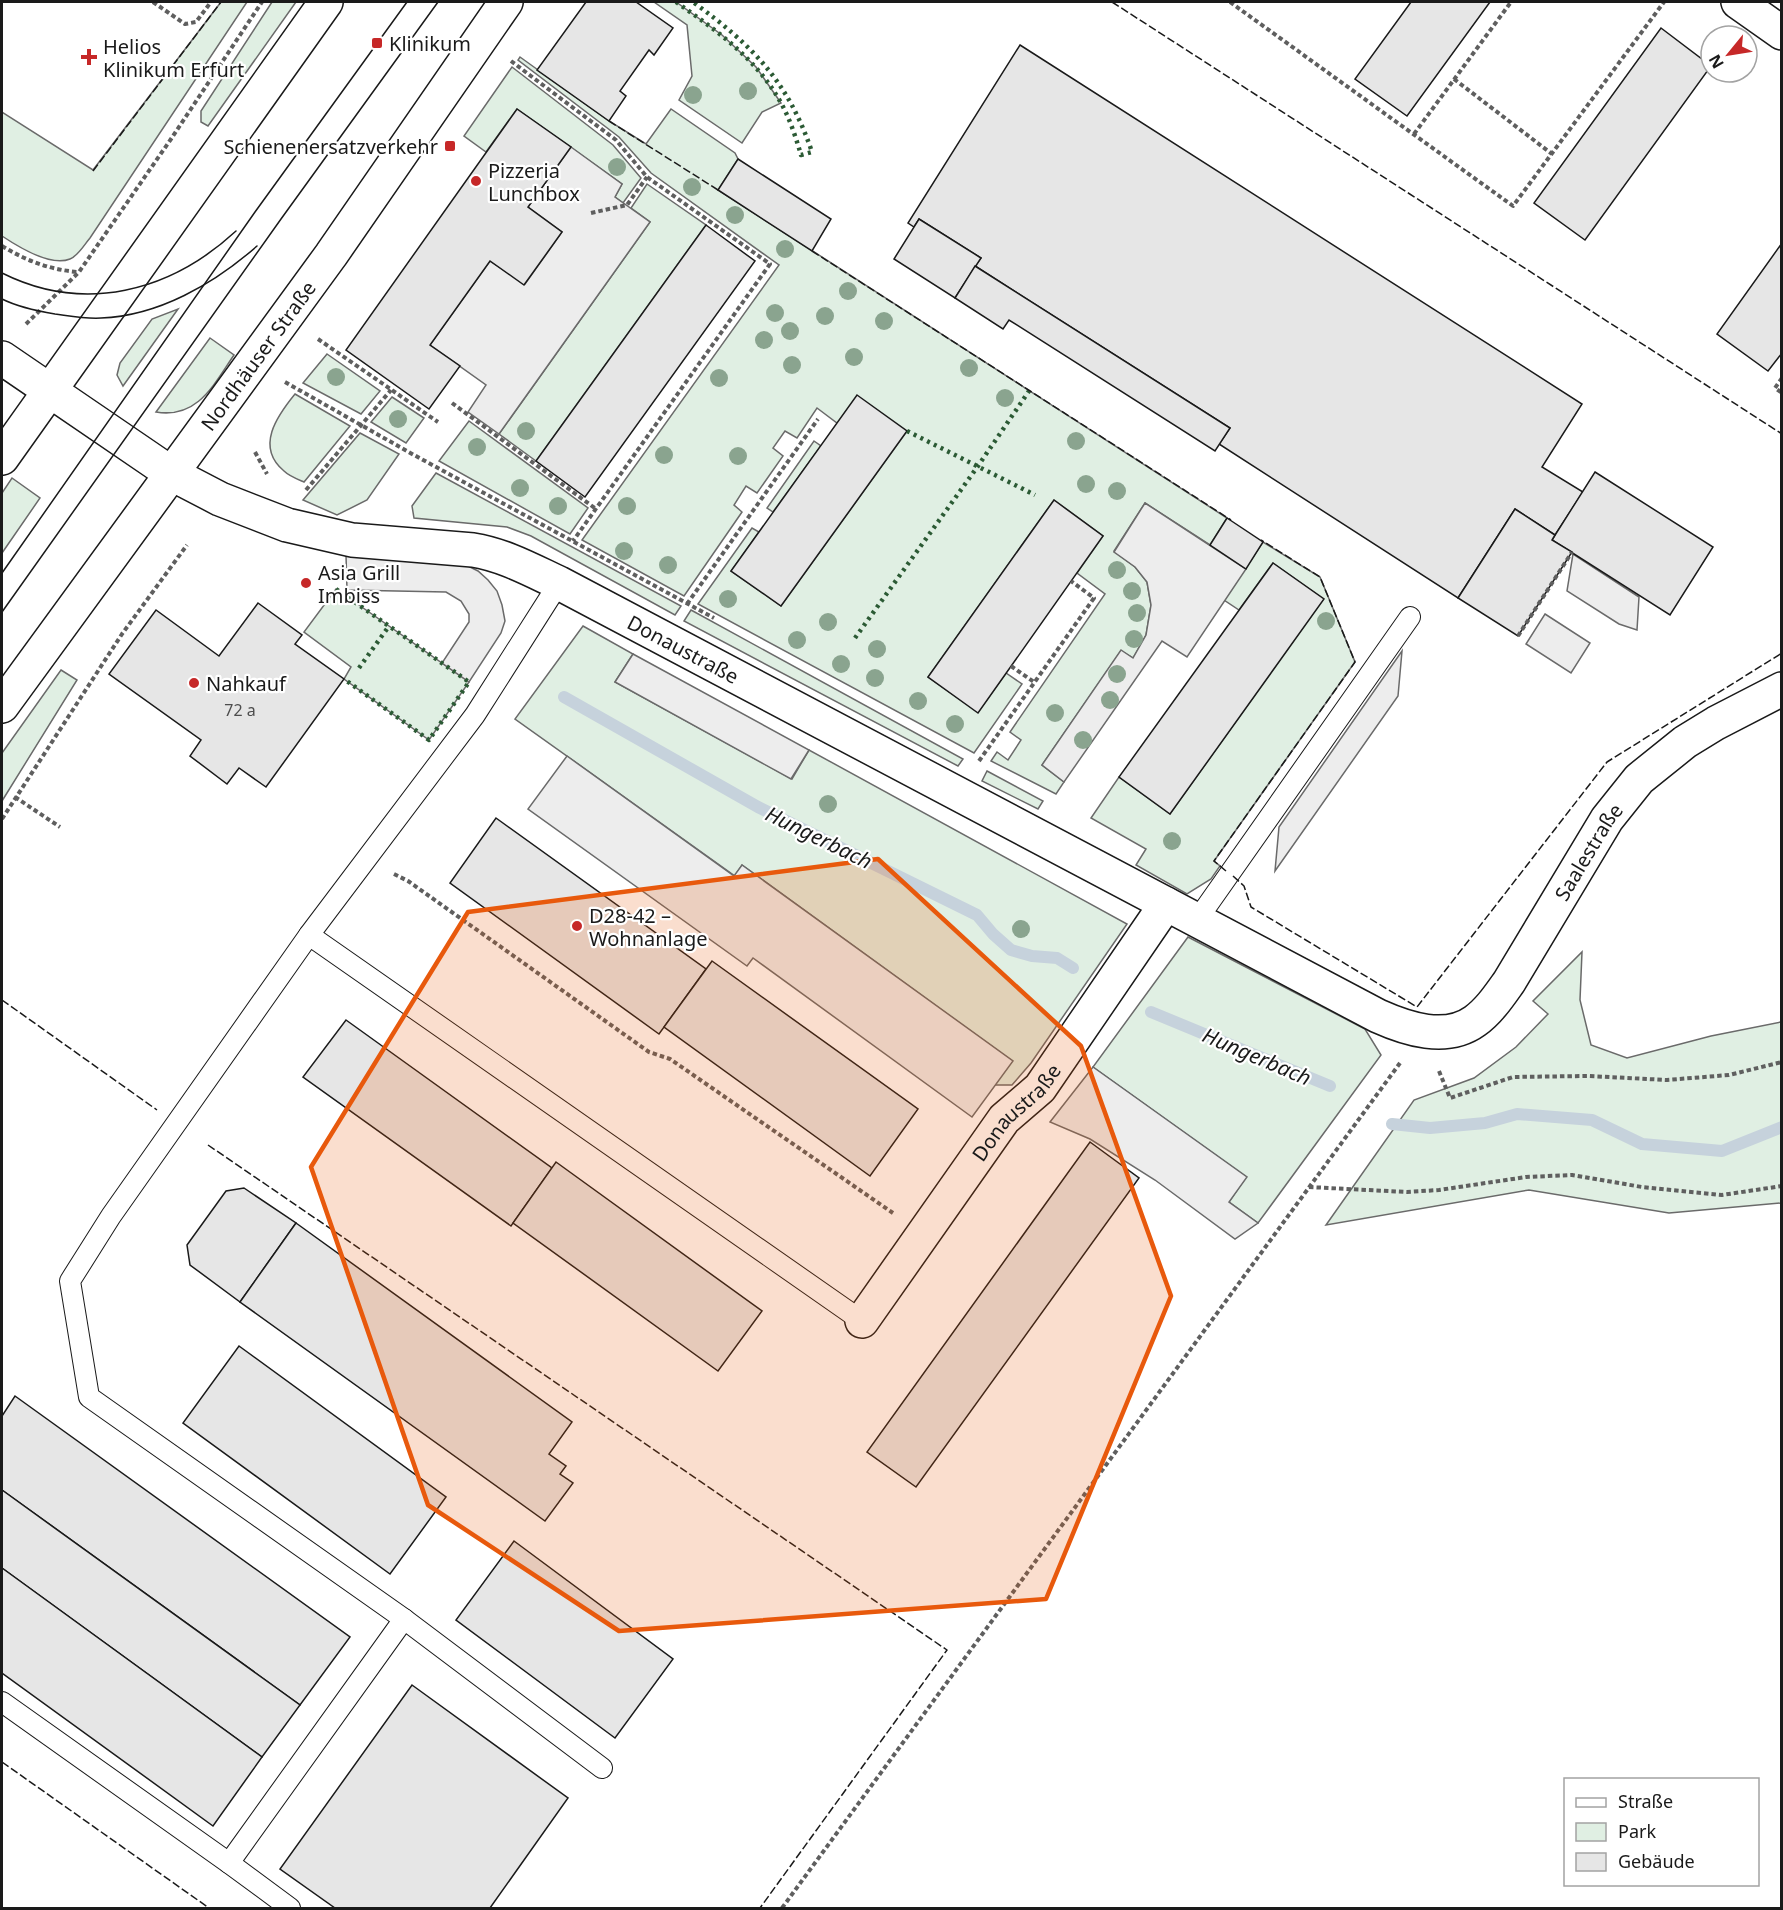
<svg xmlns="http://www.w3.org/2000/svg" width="1783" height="1910" font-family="'Noto Sans',sans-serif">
<rect width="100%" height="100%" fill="#fff"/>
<!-- green -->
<g fill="#e0efe3" stroke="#6a6a6a" stroke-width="1.5">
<path d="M221 2H247L90 238C84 245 78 256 70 259 51 267 17 246 2 236V112L93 170Z"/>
<polygon points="272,2 296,2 208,126 201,122 201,111"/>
<polygon points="654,2 676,2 722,35 756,67 781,103 762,112 742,143 679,100 692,76 687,25"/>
<polygon points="520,57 609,121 646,144 671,109 735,153 738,159 718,190 1227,518 1210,545 1145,503 1114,551 1135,567 1147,582 1151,605 1146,635 1133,658 1121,651 1042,765 1064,782 1056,794 991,761 997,752 1008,760 1021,740 1010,732 1105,594 1077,573 1103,536 1054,500 928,677 978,712 1006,673 1022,684 974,753 698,604 752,528 759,532 731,571 781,606 907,431 837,423 817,408 797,438 785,431 773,448 783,456 757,493 746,486 734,505 742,512 684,596 582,540 779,265 651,173 619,137 518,60"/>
<polygon points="512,67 613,145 641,178 623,203 615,197 622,184 517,109 486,152 464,136"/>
<polygon points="647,184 706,225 536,461 499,434 650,222 631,208"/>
<polygon points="178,309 123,386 117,375 120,363 152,319"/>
<path d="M210 338 234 355C214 384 198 419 156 412Z"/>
<polygon points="327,354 380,391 361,414 303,383"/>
<path d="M295 394 350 426 304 482C297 479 289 476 284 471 255 447 277 416 295 394Z"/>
<polygon points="392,397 424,418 406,443 371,422"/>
<polygon points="469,421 588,508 570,534 439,461"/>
<polygon points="360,433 399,454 367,500 337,515 303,500"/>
<polygon points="814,441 821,446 773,512 767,508"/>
<polygon points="436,473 681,606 675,615 531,536 507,527 414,518 412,506"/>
<polygon points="12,478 40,498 2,553 2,493"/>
<polygon points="1263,542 1320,577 1355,662 1214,861 1220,866 1211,879 1187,894 1136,865 1146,849 1091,818 1119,777 1170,814 1323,599 1273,563 1239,610 1224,600"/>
<polygon points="336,589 469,682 429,740 344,679 351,667 304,632"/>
<polygon points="691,610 963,759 958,766 684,621"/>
<polygon points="583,626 633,654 615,682 792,779 809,750 1127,924 1031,1063 1012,1085 994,1085 1012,1061 742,865 735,876 515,719"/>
<polygon points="61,670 77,680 2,801 2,753"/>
<polygon points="987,771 1043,801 1038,809 982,781"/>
<polygon points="1188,937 1365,1029 1381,1055 1258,1223 1229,1202 1246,1177 1093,1067"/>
<polygon points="1582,952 1580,1000 1591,1045 1627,1058 1711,1036 1781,1022 1781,1203 1669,1213 1529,1190 1326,1225 1414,1100 1474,1078 1516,1047 1548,1014 1533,1001"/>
</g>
<!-- parking -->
<g fill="#ededed" stroke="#6a6a6a" stroke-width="1.5">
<polygon points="571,147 622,184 615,197 650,222 499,434 468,412 486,385 430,345 490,261 525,284 562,232 528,207"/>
<polygon points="1145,503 1246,569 1187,657 1162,641 1064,782 1042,765 1121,650 1133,658 1146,635 1151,605 1147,582 1135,567 1114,552"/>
<polygon points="1573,554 1639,597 1637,630 1619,624 1567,591"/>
<polygon points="346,555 466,565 478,571 488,580 497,591 502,605 505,621 501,633 469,682 442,663 469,622 469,614 461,601 446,592 347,590"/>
<polygon points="1545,614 1590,643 1571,673 1526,644"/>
<polygon points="1402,651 1398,696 1275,871 1279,827"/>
<polygon points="633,654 809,750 791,779 615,682"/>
<polygon points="567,756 734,876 742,865 1013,1061 972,1117 753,958 747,966 528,809"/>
<polygon points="1093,1067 1247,1177 1229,1202 1258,1223 1235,1239 1155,1180 1090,1139 1050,1122"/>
</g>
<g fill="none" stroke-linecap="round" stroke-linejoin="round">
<!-- stream -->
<g stroke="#c6d2dc" stroke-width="12">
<polyline points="564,697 758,807 977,915 993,934 1011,950 1032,956 1057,958 1073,968"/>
<polyline points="1151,1012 1330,1086"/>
<polyline points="1392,1124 1430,1128 1485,1123 1517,1114 1592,1120 1642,1144 1722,1151 1782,1127"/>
</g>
</g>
<!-- building -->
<g fill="#e6e6e6" stroke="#1a1a1a" stroke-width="1.5">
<polygon points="586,2 636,2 673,28 654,55 649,50 620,91 626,96 609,121 537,70"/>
<polygon points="1411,2 1490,2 1407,116 1355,79"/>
<polygon points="1661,28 1711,66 1585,240 1534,203"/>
<polygon points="1020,45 1582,404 1542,467 1583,492 1555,535 1515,509 1458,598 1219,444 1230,428 975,266 981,258 919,219 914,227 908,223"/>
<polygon points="517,109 571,147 528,207 562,232 524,285 490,261 430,345 460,366 429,409 346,350"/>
<polygon points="738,159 831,219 812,251 718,190"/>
<polygon points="919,219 981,258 955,298 894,259"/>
<polygon points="706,225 755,261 585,497 536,461"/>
<polygon points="1782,243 1782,353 1768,371 1717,334"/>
<polygon points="975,266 1230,428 1215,451 1009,320 1003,329 955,298"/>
<polygon points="857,395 907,431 781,606 731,571"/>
<polygon points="1595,472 1713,547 1670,615 1552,540"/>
<polygon points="1054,500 1103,536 978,713 928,677"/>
<polygon points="1515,509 1555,535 1552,540 1572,552 1518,636 1458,598"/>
<polygon points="1227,518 1263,542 1246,569 1210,545"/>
<polygon points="1273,563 1324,599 1170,814 1119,777"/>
<polygon points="258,603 302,635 295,644 344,679 266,787 239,768 227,784 190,756 201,740 109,674 156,610 219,656"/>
<polygon points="496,818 706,969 659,1034 450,883"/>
<polygon points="712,961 918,1109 870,1176 664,1027"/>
<polygon points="346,1020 552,1168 511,1226 303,1077"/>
<polygon points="1090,1142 1139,1178 916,1487 867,1452"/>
<polygon points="556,1162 762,1311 718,1371 513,1223"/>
<polygon points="244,1188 296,1223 240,1302 190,1265 187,1245 226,1191"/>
<polygon points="296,1223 572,1422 549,1454 566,1466 560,1474 573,1483 545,1521 240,1302"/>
<polygon points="239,1346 446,1497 390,1574 183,1423"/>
<polygon points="15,1396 350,1637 300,1705 2,1490 2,1416"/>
<polygon points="2,1490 300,1705 262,1757 2,1568"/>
<polygon points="514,1541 673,1659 615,1738 456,1620"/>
<polygon points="2,1568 262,1757 213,1826 2,1673"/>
<polygon points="412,1685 568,1798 490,1908 335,1908 280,1869"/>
</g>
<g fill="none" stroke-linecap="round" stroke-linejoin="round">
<!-- lane casing -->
<g stroke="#1a1a1a" stroke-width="22">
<g id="lane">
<polyline points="559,583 475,715 309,935 111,1216 70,1281 89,1397 404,1619 602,1768"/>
<polyline points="1197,920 1410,617"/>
<polyline points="309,935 862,1321"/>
<polyline points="2,1702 229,1863 290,1908"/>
<polyline points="229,1863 404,1619"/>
</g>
</g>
<!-- street casing -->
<g stroke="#1a1a1a" stroke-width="36">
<g id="street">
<polyline points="1738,2 1782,33"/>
<path id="s1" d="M2 358 172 474 220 499 287 525 352 540 473 550C504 555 531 570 559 583L1378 1016C1407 1029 1446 1042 1475 1021 1489 1011 1499 996 1509 982L1607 819 1639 779 1685 742 1716 723 1782 689"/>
<path id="s2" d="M862 1321 1004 1119 1040 1088 1166 904"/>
</g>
</g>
<!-- secondary casing -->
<g stroke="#1a1a1a" stroke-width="36">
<g id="secondary">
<polyline points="2,458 326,2"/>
<path id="s3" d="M2 706 331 255 506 2"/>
</g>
</g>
<!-- path -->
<g stroke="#5f5f5f" stroke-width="4" stroke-dasharray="4.5 3" stroke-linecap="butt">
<polyline points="153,2 185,24 196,22 211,2"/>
<polyline points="1230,2 1513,206 1664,2"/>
<polyline points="511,61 616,140 647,177 770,264 573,541"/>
<polyline points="1454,79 1552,154"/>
<polyline points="1414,134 1511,2"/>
<polyline points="591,213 627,205 647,177"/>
<path d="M2 246C25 260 50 270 78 272"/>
<polyline points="26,324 79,272 171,139 262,2"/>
<polyline points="318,339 438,422"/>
<polyline points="1782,378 1775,388 1782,393"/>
<polyline points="285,382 414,455 714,618"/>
<polyline points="452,403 596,509"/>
<polyline points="255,452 267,474"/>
<polyline points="306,490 391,390"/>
<polyline points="687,604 818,419"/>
<polyline points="1518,636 1572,552"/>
<polyline points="1011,666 1034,682"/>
<polyline points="979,761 1094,598 1071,581"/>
<polyline points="15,797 60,827"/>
<polyline points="2,819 122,634 187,545"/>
<polyline points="394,874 408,881 649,1052 670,1059 893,1213"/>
<polyline points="1439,1071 1450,1098 1513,1077 1588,1076 1667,1080 1729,1075 1782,1062"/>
<polyline points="1309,1187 1407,1192 1439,1190 1526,1177 1572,1175 1642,1187 1722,1195 1782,1186"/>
<polyline points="782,1908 1400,1063"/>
</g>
<!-- lane -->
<use href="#lane" stroke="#fff" stroke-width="20"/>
<!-- street -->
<use href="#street" stroke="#fff" stroke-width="33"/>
<!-- secondary -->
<use href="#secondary" stroke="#fff" stroke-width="33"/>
<!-- tram -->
<g stroke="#1a1a1a" stroke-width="1.5">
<path d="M2 273C84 314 170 292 236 231"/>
<path d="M2 299C18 307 37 311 55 314 70 316 85 319 101 318 158 316 214 284 257 246"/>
<polyline points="2,573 255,212 407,2"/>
<polyline points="2,612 281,219 438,2"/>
</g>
<!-- hedge -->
<g stroke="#2b5a34" stroke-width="4.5" stroke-dasharray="3 4.5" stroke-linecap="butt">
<path d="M676 2C716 30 757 59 781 103 790 119 796 138 801 155L812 152C788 81 752 45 693 2"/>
<polyline points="907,431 1035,495"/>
<polyline points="336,589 469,682 429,740 344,679"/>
<polyline points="855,638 978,466 1029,391"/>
<polyline points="359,668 389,626"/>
</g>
<!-- fence -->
<g stroke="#1a1a1a" stroke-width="1.5" stroke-dasharray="8 3" stroke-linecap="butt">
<polyline points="1112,2 1782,434"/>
<polyline points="609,121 718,190"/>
<polyline points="93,171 221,2"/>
<polyline points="812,251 1231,520"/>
<polyline points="1226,871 1214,861 1355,662 1320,577 1261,540"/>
<polyline points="1233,876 1244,886 1251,907 1417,1007 1607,762 1782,653"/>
<polyline points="2,1000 157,1110"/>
<polyline points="208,1145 947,1650 760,1908"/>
<polyline points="2,1762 209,1908"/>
</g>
</g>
<!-- trees -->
<g fill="#8aa48f">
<circle cx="748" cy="91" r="9"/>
<circle cx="693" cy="95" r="9"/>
<circle cx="617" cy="167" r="9"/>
<circle cx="692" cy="187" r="9"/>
<circle cx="735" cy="215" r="9"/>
<circle cx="785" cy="249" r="9"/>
<circle cx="848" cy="291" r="9"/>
<circle cx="775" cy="313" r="9"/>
<circle cx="825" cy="316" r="9"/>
<circle cx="884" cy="321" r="9"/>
<circle cx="790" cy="331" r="9"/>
<circle cx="764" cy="340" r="9"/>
<circle cx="854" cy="357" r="9"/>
<circle cx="792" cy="365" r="9"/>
<circle cx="969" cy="368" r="9"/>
<circle cx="336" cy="377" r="9"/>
<circle cx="719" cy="378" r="9"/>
<circle cx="1005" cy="398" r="9"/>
<circle cx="398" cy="419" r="9"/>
<circle cx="526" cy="431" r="9"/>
<circle cx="1076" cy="441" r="9"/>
<circle cx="477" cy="447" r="9"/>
<circle cx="664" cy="455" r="9"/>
<circle cx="738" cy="456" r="9"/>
<circle cx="1086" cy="484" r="9"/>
<circle cx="520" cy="488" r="9"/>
<circle cx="1117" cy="491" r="9"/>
<circle cx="558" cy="506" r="9"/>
<circle cx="627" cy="506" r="9"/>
<circle cx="624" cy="551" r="9"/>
<circle cx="668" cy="565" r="9"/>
<circle cx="1117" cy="570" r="9"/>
<circle cx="1132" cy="591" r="9"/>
<circle cx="728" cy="599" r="9"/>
<circle cx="1137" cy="613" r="9"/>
<circle cx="1326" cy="621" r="9"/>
<circle cx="828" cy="622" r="9"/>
<circle cx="1134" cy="639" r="9"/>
<circle cx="797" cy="640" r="9"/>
<circle cx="877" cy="649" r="9"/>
<circle cx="841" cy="664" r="9"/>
<circle cx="1117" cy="674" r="9"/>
<circle cx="875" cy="678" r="9"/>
<circle cx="1110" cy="700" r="9"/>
<circle cx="918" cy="701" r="9"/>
<circle cx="1055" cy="713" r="9"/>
<circle cx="955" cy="724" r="9"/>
<circle cx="1083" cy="740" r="9"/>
<circle cx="828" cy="804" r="9"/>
<circle cx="1172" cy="841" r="9"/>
<circle cx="1021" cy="929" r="9"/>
</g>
<!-- marked area -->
<path fill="#e8590c" fill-opacity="0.2" stroke="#e8590c" stroke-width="4.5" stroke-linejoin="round" d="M878 859 1081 1046 1171 1296 1046 1599 619 1631 428 1505 311 1167 468 912Z"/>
<!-- markers -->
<g fill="#c62828" stroke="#fff" stroke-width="2">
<rect x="371" y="37" width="12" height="12" rx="3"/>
<path d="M86 48h6v6h6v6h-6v6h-6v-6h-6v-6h6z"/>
<rect x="444" y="140" width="12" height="12" rx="3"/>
<circle cx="476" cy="181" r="6"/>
<circle cx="306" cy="583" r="6"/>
<circle cx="194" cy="683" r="6"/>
<circle cx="577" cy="926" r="6"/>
</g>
<g text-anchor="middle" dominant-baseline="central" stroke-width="4.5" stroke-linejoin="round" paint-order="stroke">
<!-- number labels -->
<g font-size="16" fill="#4d4d4d">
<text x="240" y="710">72 a</text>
</g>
<!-- poi labels -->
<g font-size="20" fill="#1a1a1a" stroke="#fff" text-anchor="start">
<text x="389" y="43">Klinikum</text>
<text x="103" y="46">Helios<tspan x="103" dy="23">Klinikum Erfurt</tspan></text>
<text x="438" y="146" text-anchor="end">Schienenersatzverkehr</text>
<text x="488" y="170">Pizzeria<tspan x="488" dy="23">Lunchbox</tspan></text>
<text x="318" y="572">Asia Grill<tspan x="318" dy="23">Imbiss</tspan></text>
<text x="206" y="683">Nahkauf</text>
<text x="589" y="915">D28-42 –<tspan x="589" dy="23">Wohnanlage</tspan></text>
</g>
<!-- street labels -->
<g font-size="20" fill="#1a1a1a" stroke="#fff">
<text stroke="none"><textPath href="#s3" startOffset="434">Nordhäuser Straße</textPath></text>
<text stroke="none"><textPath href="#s1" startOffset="753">Donaustraße</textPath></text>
<text stroke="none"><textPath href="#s1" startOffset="1845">Saalestraße</textPath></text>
<text stroke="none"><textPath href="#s2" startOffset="260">Donaustraße</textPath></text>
</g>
<!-- water labels -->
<g font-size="21" font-style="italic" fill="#1a1a1a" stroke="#fff">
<text transform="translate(819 837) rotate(26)">Hungerbach</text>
<text transform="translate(1257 1056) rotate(23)">Hungerbach</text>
</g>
</g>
<!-- border -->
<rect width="1783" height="1910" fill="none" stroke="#1a1a1a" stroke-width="6"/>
<!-- legend -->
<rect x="1564" y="1778" width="195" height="108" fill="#ffffff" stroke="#a3a3a3" stroke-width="1.5"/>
<rect x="1576" y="1798" width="30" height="9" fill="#ffffff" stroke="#a3a3a3" stroke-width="1.5"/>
<text x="1618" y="1808" font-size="18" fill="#1a1a1a">Straße</text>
<rect x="1576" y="1823" width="30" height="18" fill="#e0efe3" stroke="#a3a3a3" stroke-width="1.5"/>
<text x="1618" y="1838" font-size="18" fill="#1a1a1a">Park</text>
<rect x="1576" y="1853" width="30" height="18" fill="#e6e6e6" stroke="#a3a3a3" stroke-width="1.5"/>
<text x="1618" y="1868" font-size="18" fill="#1a1a1a">Gebäude</text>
<!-- north arrow -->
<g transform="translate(1729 54) rotate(240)"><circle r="28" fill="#ffffff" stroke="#a3a3a3" stroke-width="1.5"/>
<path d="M0-4.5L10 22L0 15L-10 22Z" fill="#c62828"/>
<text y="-9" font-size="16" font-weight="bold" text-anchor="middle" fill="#1a1a1a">N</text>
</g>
</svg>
